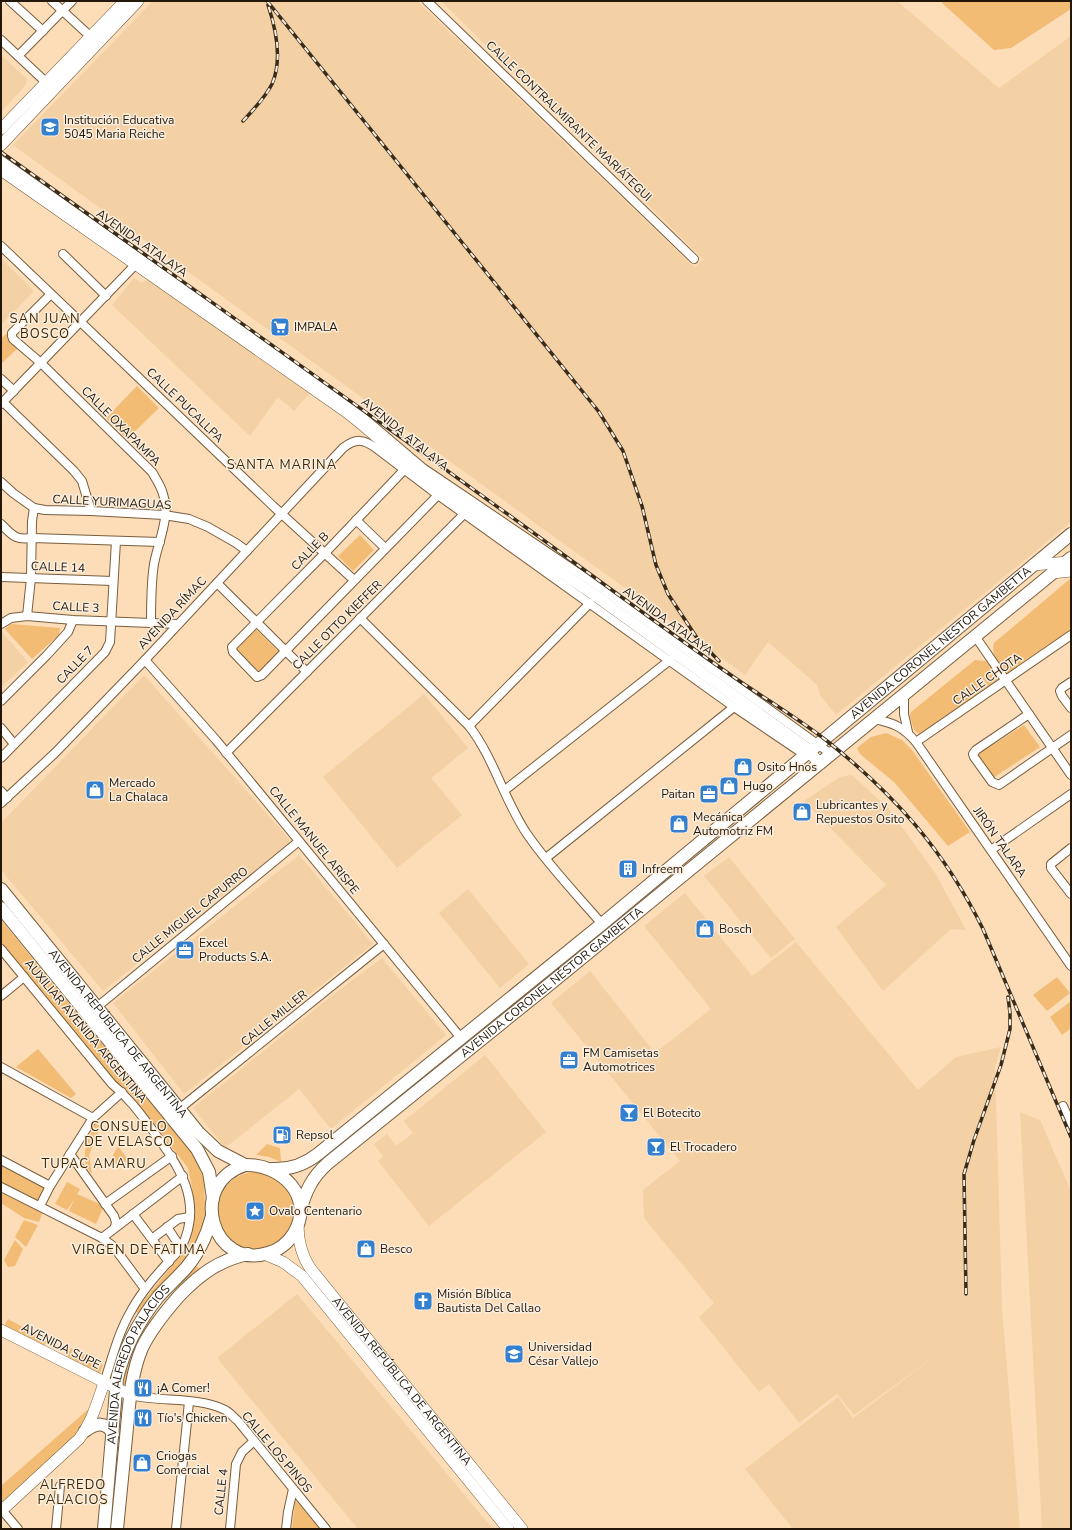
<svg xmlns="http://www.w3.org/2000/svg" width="1072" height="1530" font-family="'Nunito Sans',sans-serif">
<rect width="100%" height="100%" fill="#fcddb8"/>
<!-- built -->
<g fill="#f4d0a5">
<polygon points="153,1 417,1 695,268 703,259 441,1 897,1 999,88 1071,36 1071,522 836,715 820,695 817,685 768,642 745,675 13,145"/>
<polygon points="1,55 27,79 26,85 1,112"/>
<polygon points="1,259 34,291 1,325"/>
<polygon points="134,278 141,283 149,279 311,392 294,411 278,397 250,436 112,305"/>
<polygon points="2,632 28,662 1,687 1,633"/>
<polygon points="144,675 291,841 103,991 1,870 1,823"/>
<polygon points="424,694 468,748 431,778 462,815 397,868 323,777"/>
<polygon points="852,775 889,809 935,873 966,930 951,929 883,991 836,927 886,885 804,801 840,777"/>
<polygon points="299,855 373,944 184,1094 113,1003"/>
<polygon points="729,857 795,939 771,958 704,876"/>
<polygon points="468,889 529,964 500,988 439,913"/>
<polygon points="685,893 752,976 796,942 918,1090 956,1057 1001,1047 995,1067 1002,1306 1020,1529 793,1529 745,1469 838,1397 853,1418 946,1348 854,1415 837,1394 799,1423 769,1384 759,1392 699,1317 714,1303 644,1218 643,1190 680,1161 551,1003 590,971 655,1053 711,1009 644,926"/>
<polygon points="382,958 446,1035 331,1129 299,1089 225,1148 193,1108 334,994"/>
<polygon points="485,1055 546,1132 429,1226 378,1161 383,1157 374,1144 387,1134 396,1146 413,1133 404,1121"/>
<polygon points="1020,1112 1040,1120 1071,1191 1071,1529 1042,1529"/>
<polygon points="297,1294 493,1529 358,1529 217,1358"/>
</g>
<!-- green -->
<g fill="#f2bc75">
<polygon points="944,1 1071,1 1071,9 1011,48 994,50 942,3"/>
<polygon points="6,334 19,347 1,364 1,338"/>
<polygon points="137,386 159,408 127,439 106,418"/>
<polygon points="360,535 374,550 353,571 338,556"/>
<path d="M1071 578V631L1007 674C998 666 991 655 994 643Z"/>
<polygon points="11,624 60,628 59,635 32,659 5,629"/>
<polygon points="256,629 280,653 260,673 236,650"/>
<polygon points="975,660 986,661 998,677 998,681 923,734 919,734 914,730 910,717 911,712"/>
<polygon points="1024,725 1040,747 993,778 977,755"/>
<polygon points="886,733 902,740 912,750 970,832 948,846 894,782 860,754 857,748 871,737"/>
<polygon points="1,920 194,1156 204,1179 205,1216 198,1247 141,1316 135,1311 190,1244 193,1215 192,1187 188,1168 131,1094 121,1085 114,1082 1,944"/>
<polygon points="1057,977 1070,993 1047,1011 1033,995"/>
<polygon points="1071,1001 1071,1028 1062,1035 1050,1017"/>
<polygon points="38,1049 76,1094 71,1098 16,1067"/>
<path d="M96 1122 101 1126 89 1155 92 1174C77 1159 89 1138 96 1122Z"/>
<polygon points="267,1144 280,1148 281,1162 269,1157 256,1155"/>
<polygon points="118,1146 128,1160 120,1165 114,1163 113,1155"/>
<path d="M1 1164 43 1185C44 1191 42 1199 36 1201L1 1183Z"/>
<circle cx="256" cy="1211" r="39"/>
<polygon points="67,1182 80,1189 77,1194 104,1206 96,1224 69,1211 74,1200 67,1210 55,1204"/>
<polygon points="4,1191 43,1211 39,1222 24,1218 1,1203 1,1197"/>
<polygon points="24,1220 38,1225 26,1247 15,1237"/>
<polygon points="15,1240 23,1249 15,1266 8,1267 4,1260"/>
<polygon points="195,1266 199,1268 149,1332 130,1389 123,1388 125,1372 142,1330"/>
<polygon points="8,1319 47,1340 43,1349 3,1328"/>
<polygon points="71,1348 103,1365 99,1375 66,1359"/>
<polygon points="93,1405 80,1432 1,1506 1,1486"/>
<polygon points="298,1501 320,1529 292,1529 295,1502"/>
</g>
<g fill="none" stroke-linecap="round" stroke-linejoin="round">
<!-- street casing -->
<g stroke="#795e3d" stroke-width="10">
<g id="street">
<polyline points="10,1 43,31"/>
<polyline points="52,1 91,37"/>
<polyline points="427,1 694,259"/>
<polyline points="1,40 50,86"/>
<polyline points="18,56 72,1"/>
<polyline points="1,160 350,406 423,468 602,589 831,754"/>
<polyline points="1,246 273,506 354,580"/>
<polyline points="63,254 106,296"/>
<path d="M51 294 12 333V336L13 339 41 363 152 472C156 479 161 486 163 494 171 516 158 542 154 564 151 583 151 603 151 623"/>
<polyline points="1,379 14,391"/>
<polyline points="3,402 74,471 82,481 91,511"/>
<polyline points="1,404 136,264"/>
<polyline points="404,470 325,553 232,647 233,652 257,677 262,675 438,495"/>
<polyline points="1,482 13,493 34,508 45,510 91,511 164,515 189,519 208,527 236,543 247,551"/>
<polyline points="356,520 385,548"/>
<path d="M1 524C13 536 15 540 32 538L160 542"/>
<polyline points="1,577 113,581"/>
<polyline points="217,583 307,672"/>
<polyline points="27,616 31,578 32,521 34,508"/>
<path d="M360 618 469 726C494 758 504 800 527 834 549 866 577 895 602 924"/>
<polyline points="1,624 11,618 27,616 73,620 178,624"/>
<polyline points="975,636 1071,775"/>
<polyline points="145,660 216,740 461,1038"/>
<polyline points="1071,682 1062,688 1060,691 1062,696 1071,708"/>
<polyline points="904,695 904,714 908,732"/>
<polyline points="1,701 47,655 68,632 73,620"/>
<polyline points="1029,714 976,750 973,754 974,757 992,782 999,785 1071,735"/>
<path d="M874 719C894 723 903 727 916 742L1071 966"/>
<polyline points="469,726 590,603"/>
<polyline points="1,728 14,744"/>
<polyline points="916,742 1071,635"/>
<polyline points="226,753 464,514"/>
<polyline points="1,758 105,652 110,642 116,541"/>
<polyline points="505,790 670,660"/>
<polyline points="1,791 7,798"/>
<path d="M1 803 55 753 145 660 343 448C356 438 363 439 376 448L438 495 734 707 805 755"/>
<polyline points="1071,848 1051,864 1051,868 1071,894"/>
<polyline points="991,850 1071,794"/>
<polyline points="546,858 734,707"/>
<path d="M1 949 112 1084C128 1097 139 1112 151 1128 178 1165 205 1201 181 1248 163 1268 144 1287 131 1311 118 1333 112 1359 104 1383"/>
<polyline points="1,996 24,977"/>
<polyline points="97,1007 299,841"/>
<polyline points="1,1067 93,1118"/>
<polyline points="1063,1106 1071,1124"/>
<polyline points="179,1109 384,944"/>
<polyline points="70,1154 114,1216 116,1222 115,1227"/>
<polyline points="1,1160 50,1186"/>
<polyline points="1,1187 102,1238 113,1246 145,1289"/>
<polyline points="105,1204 172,1156"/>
<polyline points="40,1206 50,1186 93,1118 122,1092"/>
<polyline points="133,1214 169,1262"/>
<polyline points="167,1227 181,1248"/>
<polyline points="102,1238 183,1176"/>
<polyline points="152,1239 178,1219 190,1217"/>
<path d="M130 1395C158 1402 199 1397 223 1409 229 1411 233 1417 238 1421L326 1529"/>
<polyline points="2,1510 18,1529"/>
<polyline points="56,1529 60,1486"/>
<polyline points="176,1529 189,1402"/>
<polyline points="230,1529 236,1464 242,1452 254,1441"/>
<polyline points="286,1529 288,1512 293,1489"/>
</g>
</g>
<!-- secondary casing -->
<g stroke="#795e3d" stroke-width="12">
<g id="secondary">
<polyline points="1,129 125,1"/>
<polyline points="1,145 138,1"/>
<path d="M1 170 345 411C375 433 400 460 429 482L596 596 805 747 820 764"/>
<polyline points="1033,565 1068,562"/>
<polyline points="1052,573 1071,571"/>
<path id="s1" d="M298 1225C298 1241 301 1254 310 1268L522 1529"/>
<polyline points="264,1254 283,1262 302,1276 508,1529"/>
<polyline points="1,1330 130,1395"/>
<path d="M1 1511 79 1439C92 1422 97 1403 104 1383"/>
</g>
</g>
<!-- primary casing -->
<g stroke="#795e3d" stroke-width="14">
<g id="primary">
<path id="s2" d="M1 889 198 1132 218 1151 245 1165"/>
<polyline points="1,908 197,1149 209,1172 213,1198"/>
<path d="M245 1165C282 1164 315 1197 294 1233 288 1243 279 1250 268 1253 213 1271 186 1184 245 1165Z"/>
<path id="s3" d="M272 1169C290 1170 304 1165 318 1154L602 924 1071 534"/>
<path id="s4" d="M300 1212C305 1192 312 1177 328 1163L545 988 1071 558"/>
<path d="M85 1431C96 1423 106 1421 113 1434"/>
<path id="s5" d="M104 1529 117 1379C124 1348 139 1321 158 1297 167 1287 177 1278 186 1268 199 1253 207 1235 212 1216"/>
<path d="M117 1529C120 1499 123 1468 126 1438 129 1408 130 1376 142 1348 151 1329 165 1312 179 1296 199 1275 219 1260 248 1254"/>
</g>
</g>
<!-- street -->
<use href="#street" stroke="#fff" stroke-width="8"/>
<!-- secondary -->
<use href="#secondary" stroke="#fff" stroke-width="11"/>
<!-- primary -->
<use href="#primary" stroke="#fff" stroke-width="12"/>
<!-- rail casing -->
<g stroke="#392c1b" stroke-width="3.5">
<g id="rail">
<polyline points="267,1 599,412 623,451 642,506 656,565 668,594 697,638 719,661"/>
<path d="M243 121C253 110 265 98 272 84 283 59 276 29 268 5"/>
<path d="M1 152C190 287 380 421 568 558 624 599 680 640 738 680 767 700 799 719 827 741 895 795 944 850 983 929L1071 1137"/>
<polyline points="966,1294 964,1174 974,1140 1001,1065 1010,1029 1010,1013 1008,997"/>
</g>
</g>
<!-- rail -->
<use href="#rail" stroke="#faeedf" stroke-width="2" stroke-dasharray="6" stroke-linecap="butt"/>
</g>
<!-- icons -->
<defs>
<g id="school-square" transform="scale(1)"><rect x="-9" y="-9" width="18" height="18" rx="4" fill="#3380d0" stroke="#faeedf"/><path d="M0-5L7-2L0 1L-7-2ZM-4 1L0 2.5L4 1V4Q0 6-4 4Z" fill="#fff"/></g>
<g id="supermarket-square" transform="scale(1)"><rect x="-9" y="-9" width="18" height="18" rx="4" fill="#3380d0" stroke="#faeedf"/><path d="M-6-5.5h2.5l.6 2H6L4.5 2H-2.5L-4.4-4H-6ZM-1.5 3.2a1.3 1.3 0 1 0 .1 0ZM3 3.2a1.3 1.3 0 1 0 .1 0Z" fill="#fff"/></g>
<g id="shop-square" transform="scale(1)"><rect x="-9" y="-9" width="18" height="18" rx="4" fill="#3380d0" stroke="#faeedf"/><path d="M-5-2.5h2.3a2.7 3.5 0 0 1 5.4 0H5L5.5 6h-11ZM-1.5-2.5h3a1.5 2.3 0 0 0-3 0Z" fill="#fff"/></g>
<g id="office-square" transform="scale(1)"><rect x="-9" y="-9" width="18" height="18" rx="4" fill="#3380d0" stroke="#faeedf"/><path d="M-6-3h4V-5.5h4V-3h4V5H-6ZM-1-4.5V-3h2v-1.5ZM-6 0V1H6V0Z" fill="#fff"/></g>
<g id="building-square" transform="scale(1)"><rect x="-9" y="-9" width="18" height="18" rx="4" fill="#3380d0" stroke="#faeedf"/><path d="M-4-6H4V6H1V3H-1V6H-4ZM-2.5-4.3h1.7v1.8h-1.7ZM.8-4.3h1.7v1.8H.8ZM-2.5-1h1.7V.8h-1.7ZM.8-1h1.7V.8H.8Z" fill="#fff"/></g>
<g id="bar-square" transform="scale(1)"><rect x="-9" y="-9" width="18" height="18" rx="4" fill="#3380d0" stroke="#faeedf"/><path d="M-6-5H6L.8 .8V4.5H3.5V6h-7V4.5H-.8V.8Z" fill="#fff"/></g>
<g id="fuel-square" transform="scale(1)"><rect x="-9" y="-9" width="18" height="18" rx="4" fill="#3380d0" stroke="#faeedf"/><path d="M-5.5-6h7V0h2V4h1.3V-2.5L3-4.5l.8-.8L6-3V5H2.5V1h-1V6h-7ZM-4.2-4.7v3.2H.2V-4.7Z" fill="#fff"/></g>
<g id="sight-square" transform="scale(1)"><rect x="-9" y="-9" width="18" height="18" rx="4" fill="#3380d0" stroke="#faeedf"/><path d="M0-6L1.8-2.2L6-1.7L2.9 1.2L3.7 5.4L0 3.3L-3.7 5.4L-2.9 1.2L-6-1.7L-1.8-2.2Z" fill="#fff"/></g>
<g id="church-square" transform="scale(1)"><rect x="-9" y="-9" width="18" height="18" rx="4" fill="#3380d0" stroke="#faeedf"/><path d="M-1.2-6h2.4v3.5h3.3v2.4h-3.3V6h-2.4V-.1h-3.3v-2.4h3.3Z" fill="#fff"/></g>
<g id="university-square" transform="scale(1)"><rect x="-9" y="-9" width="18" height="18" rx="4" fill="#3380d0" stroke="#faeedf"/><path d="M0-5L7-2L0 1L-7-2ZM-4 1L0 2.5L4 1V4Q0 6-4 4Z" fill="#fff"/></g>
<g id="restaurant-square" transform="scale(1)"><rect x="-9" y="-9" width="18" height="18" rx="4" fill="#3380d0" stroke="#faeedf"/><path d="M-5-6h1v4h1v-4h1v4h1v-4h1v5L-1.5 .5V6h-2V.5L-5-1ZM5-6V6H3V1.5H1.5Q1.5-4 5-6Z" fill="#fff"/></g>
</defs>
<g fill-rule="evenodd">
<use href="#school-square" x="50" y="127"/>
<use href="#supermarket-square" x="280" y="327"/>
<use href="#shop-square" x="743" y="767"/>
<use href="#shop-square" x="729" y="786"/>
<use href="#shop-square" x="95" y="790"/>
<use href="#office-square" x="709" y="794"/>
<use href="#shop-square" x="802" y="812"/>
<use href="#shop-square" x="679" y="824"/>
<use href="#building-square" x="628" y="869"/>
<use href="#shop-square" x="705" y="929"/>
<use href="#office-square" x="185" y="950"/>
<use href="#office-square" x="569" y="1060"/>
<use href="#bar-square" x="629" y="1113"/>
<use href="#fuel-square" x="282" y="1135"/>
<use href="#bar-square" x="656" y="1147"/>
<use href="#sight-square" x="255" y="1211"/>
<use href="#shop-square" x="366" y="1249"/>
<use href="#church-square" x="423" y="1301"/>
<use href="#university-square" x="514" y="1354"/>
<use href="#restaurant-square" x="143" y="1388"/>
<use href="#restaurant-square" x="143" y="1418"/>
<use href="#shop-square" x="142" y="1463"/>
</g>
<g text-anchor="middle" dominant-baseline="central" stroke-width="3" stroke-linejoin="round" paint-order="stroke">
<!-- poi labels -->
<g font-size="12" fill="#221709" stroke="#faeedf" text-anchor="start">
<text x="64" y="120">Institución Educativa<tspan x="64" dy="14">5045 Maria Reiche</tspan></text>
<text x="294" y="327">IMPALA</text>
<text x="757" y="767">Osito Hnos</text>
<text x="109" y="783">Mercado<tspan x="109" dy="14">La Chalaca</tspan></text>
<text x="743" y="786">Hugo</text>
<text x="695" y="794" text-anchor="end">Paitan</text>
<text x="816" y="805">Lubricantes y<tspan x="816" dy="14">Repuestos Osito</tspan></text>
<text x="693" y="817">Mecánica<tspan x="693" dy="14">Automotriz FM</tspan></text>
<text x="642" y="869">Infreem</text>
<text x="719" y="929">Bosch</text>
<text x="199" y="943">Excel<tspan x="199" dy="14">Products S.A.</tspan></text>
<text x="583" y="1053">FM Camisetas<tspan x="583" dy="14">Automotrices</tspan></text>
<text x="643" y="1113">El Botecito</text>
<text x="296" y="1135">Repsol</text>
<text x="670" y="1147">El Trocadero</text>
<text x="269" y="1211">Ovalo Centenario</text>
<text x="380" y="1249">Besco</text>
<text x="437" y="1294">Misión Bíblica<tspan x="437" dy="14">Bautista Del Callao</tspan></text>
<text x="528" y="1347">Universidad<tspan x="528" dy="14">César Vallejo</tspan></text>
<text x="157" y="1388">¡A Comer!</text>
<text x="157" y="1418">Tío's Chicken</text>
<text x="156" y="1456">Criogas<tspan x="156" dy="14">Comercial</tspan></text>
</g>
<!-- street labels -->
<g font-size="12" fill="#221709" stroke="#faeedf">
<text transform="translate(569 121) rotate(44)">CALLE CONTRALMIRANTE MARIÁTEGUI</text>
<text transform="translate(142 243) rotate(35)">AVENIDA ATALAYA</text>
<text transform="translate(185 405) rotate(44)">CALLE PUCALLPA</text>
<text transform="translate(121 426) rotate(45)">CALLE OXAPAMPA</text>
<text transform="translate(405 434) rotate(39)">AVENIDA ATALAYA</text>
<text transform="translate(112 502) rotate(3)">CALLE YURIMAGUAS</text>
<text transform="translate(310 551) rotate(-46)">CALLE B</text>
<text transform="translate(58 567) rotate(2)">CALLE 14</text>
<text transform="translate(76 607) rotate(3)">CALLE 3</text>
<text transform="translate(172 613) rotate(-47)">AVENIDA RÍMAC</text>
<text transform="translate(668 621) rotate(36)">AVENIDA ATALAYA</text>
<text transform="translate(337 625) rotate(-45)">CALLE OTTO KIEFFER</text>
<text stroke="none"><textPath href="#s3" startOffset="855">AVENIDA CORONEL NESTOR GAMBETTA</textPath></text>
<text transform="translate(75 665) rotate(-46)">CALLE 7</text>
<text transform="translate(987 679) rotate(-35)">CALLE CHOTA</text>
<text transform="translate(314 840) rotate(51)">CALLE MANUEL ARISPE</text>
<text transform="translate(1000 842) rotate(55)">JIRÓN TALARA</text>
<text transform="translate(190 915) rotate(-39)">CALLE MIGUEL CAPURRO</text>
<text stroke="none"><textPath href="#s4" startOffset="345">AVENIDA CORONEL NÉSTOR GAMBETTA</textPath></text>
<text transform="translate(274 1018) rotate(-39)">CALLE MILLER</text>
<text transform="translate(86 1031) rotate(50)">AUXILIAR AVENIDA ARGENTINA</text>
<text stroke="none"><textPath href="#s2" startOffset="186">AVENIDA REPÚBLICA DE ARGENTINA</textPath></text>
<text transform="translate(61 1346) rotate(27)">AVENIDA SUPE</text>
<text stroke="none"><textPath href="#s5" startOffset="171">AVENIDA ALFREDO PALACIOS</textPath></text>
<text stroke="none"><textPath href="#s1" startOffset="191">AVENIDA REPÚBLICA DE ARGENTINA</textPath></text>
<text transform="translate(277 1452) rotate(50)">CALLE LOS PINOS</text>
<text transform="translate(221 1492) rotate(-84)">CALLE 4</text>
</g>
<!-- neighbourhood labels -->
<g font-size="13" letter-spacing="1" fill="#3d2602" stroke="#faeedf">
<text x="45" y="319">SAN JUAN<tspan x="45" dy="15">BOSCO</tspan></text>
<text x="282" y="465">SANTA MARINA</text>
<text x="129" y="1127">CONSUELO<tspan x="129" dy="15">DE VELASCO</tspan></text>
<text x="94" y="1164">TUPAC AMARU</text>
<text x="139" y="1250">VIRGEN DE FATIMA</text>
<text x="73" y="1485">ALFREDO<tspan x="73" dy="15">PALACIOS</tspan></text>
</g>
</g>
<!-- border -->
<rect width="1072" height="1530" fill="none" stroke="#221709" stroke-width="4"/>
</svg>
